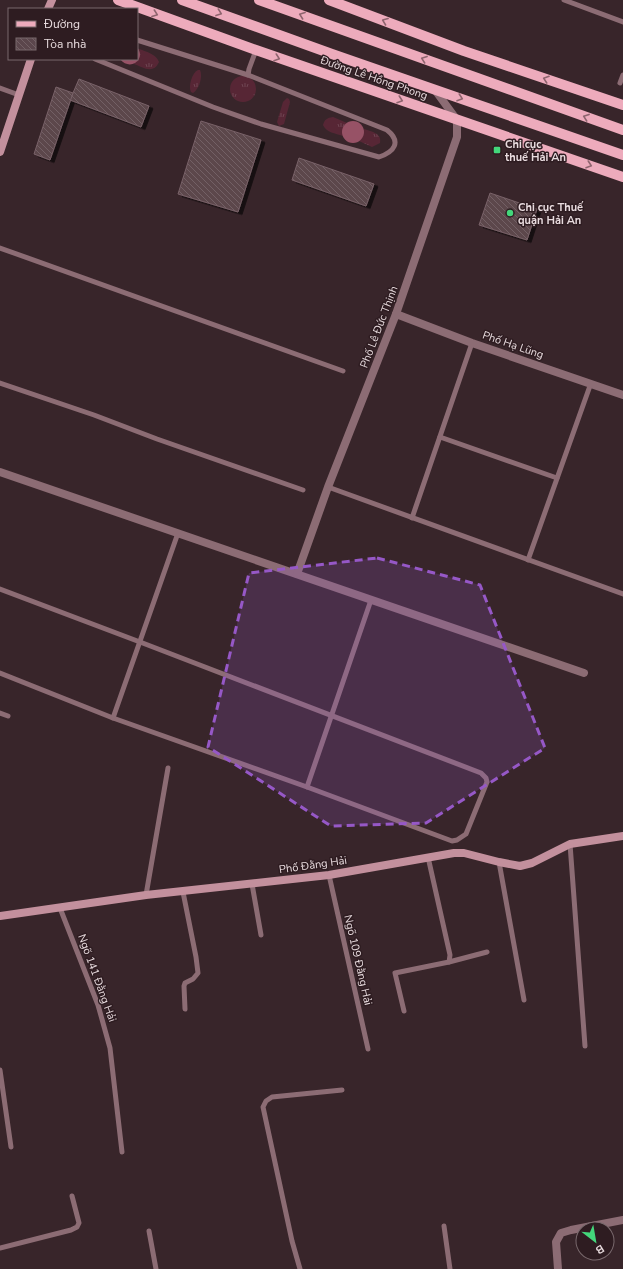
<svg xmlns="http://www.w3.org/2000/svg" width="623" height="1269" font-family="'Nunito Sans',sans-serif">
<defs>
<pattern id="grass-tufts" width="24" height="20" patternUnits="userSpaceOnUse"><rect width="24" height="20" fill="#572635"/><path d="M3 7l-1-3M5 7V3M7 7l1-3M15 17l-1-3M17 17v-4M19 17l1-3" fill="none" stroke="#6f4552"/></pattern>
<pattern id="building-back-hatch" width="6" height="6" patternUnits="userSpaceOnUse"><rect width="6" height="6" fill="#5b464c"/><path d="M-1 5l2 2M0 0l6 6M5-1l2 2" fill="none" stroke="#736065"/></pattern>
<filter id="shadow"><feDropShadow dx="4" dy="2.5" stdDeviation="0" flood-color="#0009"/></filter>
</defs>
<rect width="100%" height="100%" fill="#38252a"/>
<!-- grass -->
<g fill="url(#grass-tufts)">
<path d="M139 49C147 52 156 54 159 62 153 75 143 67 134 64 140 60 141 55 139 49Z"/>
<path d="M198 70H200C203 77 199 89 193 93L191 92C188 86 192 73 198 70Z"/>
<circle cx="243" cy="89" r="13"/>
<polygon points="287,98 289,99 290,102 284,124 279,126 277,122 283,102"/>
<path d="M333 117 347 123C343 127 342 131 343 136 335 133 327 133 323 125 325 119 327 118 333 117Z"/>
<path d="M364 129C372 132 382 133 380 143L372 147 359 141C363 138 364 134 364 129Z"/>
</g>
<!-- water -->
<g fill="#975266">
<path d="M137 47C147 59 130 72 120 59H137Z"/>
<circle cx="353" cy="132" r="11"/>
</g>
<!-- building -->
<g fill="url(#building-back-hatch)" stroke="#796268" filter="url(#shadow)">
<polygon points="79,79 149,106 141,127 70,100"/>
<polygon points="56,87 73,93 50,160 34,154"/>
<polygon points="201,121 261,140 238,212 178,194"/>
<polygon points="299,158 374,184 366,206 292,180"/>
<polygon points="490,193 537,209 527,240 479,225"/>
</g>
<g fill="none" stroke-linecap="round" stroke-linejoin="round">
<!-- lane -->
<g stroke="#8c6c74" stroke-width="5">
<polyline points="564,0 623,22"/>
<path d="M95 59 213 107 261 124 379 157C394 152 402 142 387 130L248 75 137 40"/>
<polyline points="248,75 249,69 256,50"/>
<polyline points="620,83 623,75"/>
<polyline points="0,88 19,95"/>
<polyline points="0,248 343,371"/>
<polyline points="0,383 94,415 157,439 303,490"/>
<polyline points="440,437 557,478"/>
<polyline points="328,487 623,594"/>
<polyline points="412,518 472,343"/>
<polyline points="528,560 591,383"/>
<polyline points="0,589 140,642 481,773 486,778 487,782 466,834 457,840 452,841 307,787 113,718 0,673"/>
<polyline points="0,713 8,716"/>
<polyline points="113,718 178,533"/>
<polyline points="307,787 371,600"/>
<polyline points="570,844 585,1046"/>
<polyline points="499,862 524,1000"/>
<polyline points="329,875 368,1049"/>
<polyline points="252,884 261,935"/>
<polyline points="183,892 196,957 198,973 193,979 185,983 184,986 185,1009"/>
<polyline points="146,895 168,768"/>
<polyline points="60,908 98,1005 110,1048 122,1152"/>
<polyline points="449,962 487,952"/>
<polyline points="404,1011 395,973 449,962 450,955 428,857"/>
<polyline points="0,1070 11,1147"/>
<polyline points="444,1226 450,1269"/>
<polyline points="149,1231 156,1269"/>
<polyline points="0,1248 71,1230 77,1227 79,1223 72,1196"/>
<polyline points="300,1269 292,1241 263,1107 266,1101 272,1097 342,1090"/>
</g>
<!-- street -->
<g stroke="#8c6c74" stroke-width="8">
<polyline points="396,314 472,343 623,395"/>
<polyline points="0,472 584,673"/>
<polyline points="297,574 328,487 396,314 457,137 457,120 435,90"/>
<polyline points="558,1269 556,1242 561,1233 571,1230 623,1220"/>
</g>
<!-- secondary -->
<g stroke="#c3909d" stroke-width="8">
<polyline points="48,9 52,0"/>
<polyline points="0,152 31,59"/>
<polyline points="0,916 146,895 329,875 454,853 464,853 499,862 520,866 532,863 570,844 623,836"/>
</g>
<!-- primary -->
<g stroke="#edabbc" stroke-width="10">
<polyline points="118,0 256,50 623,177"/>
<polyline points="182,0 332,54 623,155"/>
<polyline points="259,0 623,130"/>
<polyline points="329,0 464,51 623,105"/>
</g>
</g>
<!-- one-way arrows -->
<defs><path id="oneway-chevron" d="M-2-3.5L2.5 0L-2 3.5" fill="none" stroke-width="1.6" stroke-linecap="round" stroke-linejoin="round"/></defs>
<g stroke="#8e646e">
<use href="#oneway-chevron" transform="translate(219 13) rotate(20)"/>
<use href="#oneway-chevron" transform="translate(155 14) rotate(20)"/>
<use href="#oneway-chevron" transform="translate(302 15) rotate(-160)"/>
<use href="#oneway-chevron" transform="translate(385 21) rotate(-159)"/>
<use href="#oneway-chevron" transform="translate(277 58) rotate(19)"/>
<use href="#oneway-chevron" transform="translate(424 59) rotate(-160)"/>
<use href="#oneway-chevron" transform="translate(546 79) rotate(-161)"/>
<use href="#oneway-chevron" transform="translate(460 98) rotate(19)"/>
<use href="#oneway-chevron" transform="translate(400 100) rotate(19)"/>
<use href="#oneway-chevron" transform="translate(586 117) rotate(-160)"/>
<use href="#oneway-chevron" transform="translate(589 165) rotate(19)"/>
</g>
<!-- marked area -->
<path fill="#9658c7" fill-opacity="0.2" stroke="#9658c7" stroke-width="3" stroke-dasharray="8 5" stroke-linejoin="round" d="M377 558 480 585 545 748 426 823 331 826 208 747 249 573Z"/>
<!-- markers -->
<g fill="#43d77b" stroke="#2e1c21" stroke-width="1.5">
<rect x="493" y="146" width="8" height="8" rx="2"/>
<circle cx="510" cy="213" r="4"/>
</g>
<g text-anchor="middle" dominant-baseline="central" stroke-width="3" stroke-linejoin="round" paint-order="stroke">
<!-- street labels -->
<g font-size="11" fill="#e9dcdf" stroke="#2e1c21">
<text transform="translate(374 78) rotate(19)">Đường Lê Hồng Phong</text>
<text transform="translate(379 327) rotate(-69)">Phố Lê Đức Thịnh</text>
<text transform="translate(513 345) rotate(19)">Phố Hạ Lũng</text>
<text transform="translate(313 865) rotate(-8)">Phố Đằng Hải</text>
<text transform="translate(358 960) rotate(77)">Ngõ 109 Đằng Hải</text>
<text transform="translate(97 978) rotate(70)">Ngõ 141 Đằng Hải</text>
</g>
<!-- poi labels -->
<g font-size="11" font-weight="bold" fill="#e9dcdf" stroke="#2e1c21" text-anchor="start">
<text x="505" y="144">Chi cục<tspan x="505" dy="13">thuế Hải An</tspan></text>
<text x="518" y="207">Chi cục Thuế<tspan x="518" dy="13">quận Hải An</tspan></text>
</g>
</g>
<!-- legend -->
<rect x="8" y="8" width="130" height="52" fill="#2e1c21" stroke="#79696d"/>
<rect x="16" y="21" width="20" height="6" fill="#edabbc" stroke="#79696d"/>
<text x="44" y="28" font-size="12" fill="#e9dcdf">Đường</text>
<rect x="16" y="38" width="20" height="12" fill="url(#building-back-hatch)" stroke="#79696d"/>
<text x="44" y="48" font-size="12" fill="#e9dcdf">Tòa nhà</text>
<!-- north arrow -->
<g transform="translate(595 1241) rotate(149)"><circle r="19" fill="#2e1c21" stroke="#79696d"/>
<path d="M0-3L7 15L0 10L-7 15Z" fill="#43d77b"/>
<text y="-6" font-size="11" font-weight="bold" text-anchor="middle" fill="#e9dcdf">B</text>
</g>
</svg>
